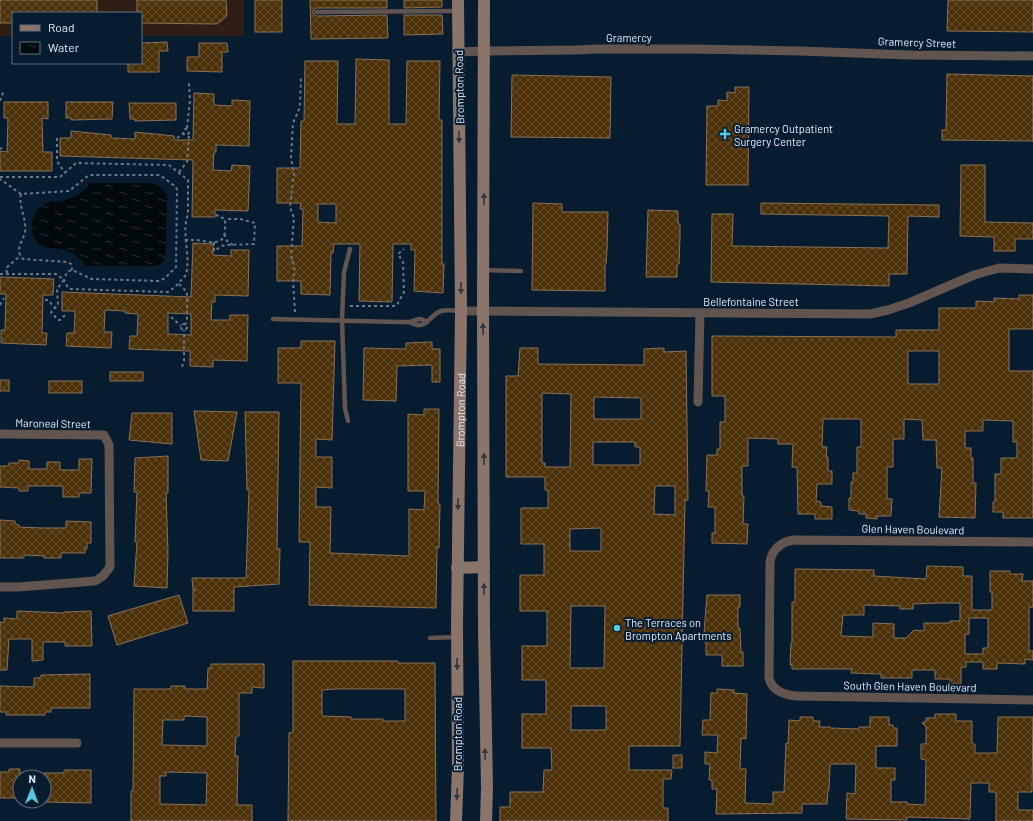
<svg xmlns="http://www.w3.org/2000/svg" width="1033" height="821" font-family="Barlow,sans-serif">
<defs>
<pattern id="water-ripples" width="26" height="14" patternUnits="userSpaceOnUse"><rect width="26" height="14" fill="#000a0c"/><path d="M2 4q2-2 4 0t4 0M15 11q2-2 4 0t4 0" fill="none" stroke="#252e30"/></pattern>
<pattern id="building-cross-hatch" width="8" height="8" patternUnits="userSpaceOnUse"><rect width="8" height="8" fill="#4b3008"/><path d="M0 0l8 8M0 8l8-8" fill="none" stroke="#654e2d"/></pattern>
</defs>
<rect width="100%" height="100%" fill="#081c30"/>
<!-- commercial -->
<polygon fill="#2e1e15" points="0,0 244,0 244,36 141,36 141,13 13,13 13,36 0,36"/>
<!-- water -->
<path fill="url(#water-ripples)" d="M90 183H153L161 187 167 195 166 253 164 261 157 266H86C81 259 75 254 67 251 55 247 38 251 33 235 29 221 34 209 48 202 51 201 56 202 60 201 72 199 83 193 90 183Z"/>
<!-- building -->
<g fill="url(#building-cross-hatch)" stroke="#887258" fill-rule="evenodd">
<polygon points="0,0 97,0 97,13 13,13 13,23 0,23"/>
<polygon points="137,0 226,0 227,16 217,24 141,23 141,13 137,13"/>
<rect x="255" y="0" width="27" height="32"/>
<polygon points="310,0 387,0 387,8 316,8 313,10 312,12 316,16 387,15 388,38 311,39"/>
<polygon points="404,0 442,0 442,7 404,8"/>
<polygon points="948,0 1033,0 1033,32 947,31"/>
<polygon points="404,15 442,15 443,34 404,35"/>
<polygon points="167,42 168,51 159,51 159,72 128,72 128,63 141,63 141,43"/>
<polygon points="199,43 227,43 228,52 222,52 222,72 187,71 187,57 199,57"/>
<path d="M356 59 389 60V124H406L407 61H440L439 120H442V264H444L443 293 414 291 415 250H411V244H393L392 302 359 301 360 244H334L333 253H331L330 295 301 294V281H277V246H302L303 209H300L301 203H277V168H300L301 121H304L305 61H338L337 124H355ZM318 204H336V223L318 222Z"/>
<polygon points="947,74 1033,76 1033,141 942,140 942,130 946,130"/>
<polygon points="512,75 611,77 610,138 511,137"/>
<polygon points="735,87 749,87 748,185 706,185 707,106 718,106 718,100 727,101 727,92 735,93"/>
<polygon points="194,93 214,94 214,105 232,106 232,100 250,101 249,146 216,145 216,152 214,152 213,170 231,171 232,165 250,166 248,211 215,210 215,217 192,217 193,160 60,156 60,138 71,138 71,131 111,135 111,138 135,139 135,132 174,136 175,140 193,140"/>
<polygon points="4,102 48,102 48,119 42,118 43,152 52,152 52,171 0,171 0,151 7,152 8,118 4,118"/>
<polygon points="66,102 113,102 112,119 71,120 71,118 66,118"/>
<polygon points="129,103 176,103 176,120 135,121 135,119 130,119"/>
<polygon points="961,165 985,165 985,222 1033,223 1033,239 1015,239 1015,251 994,251 994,237 960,236"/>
<polygon points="533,203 562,204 562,212 608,212 607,250 606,264 605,264 605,291 532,290"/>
<polygon points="761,203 939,205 939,217 908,216 907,274 889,274 889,286 711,282 712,214 733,214 732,246 888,248 889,216 761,214"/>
<polygon points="648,210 678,211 678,224 680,224 680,237 679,264 677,264 677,277 646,277"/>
<path d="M193 243 213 244V255L231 256V250H249L248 296 215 295V302H212L211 320H230V315H248L247 361 213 360V367L190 366V351L129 349 130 336H137L138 314 125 313V311L105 310 104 332H112L111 348 66 346 67 333H74L75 311H62V292L191 297ZM168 313 191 314V335L168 334Z"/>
<polygon points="0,277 54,279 53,295 43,295 42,333 47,333 46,345 1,343 1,330 5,330 6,294 0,294"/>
<path d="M1019 295H1033V329H1009V371H1033V518H1003V512H993V502H995V474H1001V458H1017V442H1013V421L983 420V431H965V448H971V458H973V483H976L975 518 939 517 942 468H937L936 440H923L922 420 904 419V439H893V467H887V499H892L891 516H877V519L866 518V514H859V511L849 510V498H851V482H853V473H857V447H861V419H823L822 447H827L826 457H828V471H832V484H817L816 501 821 502V506L832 507V519H815V514H798L797 467H792L793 444H778V439L748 438V466H742V496H744L743 524H748L747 544 712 543V533H715V507H708L709 491H706L707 455H717V449H720V422H725V396H712V336L896 337V330H939V308H976V301L994 302V298L1019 299ZM908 351H939V384H908Z"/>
<polygon points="301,341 335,341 332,440 316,439 316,457 332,457 332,488 316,487 316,507 331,507 330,553 409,556 409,509 424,510 425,491 408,491 408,414 424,415 424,409 439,409 438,504 440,504 439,548 437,547 436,608 309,605 310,542 299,542 301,383 278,383 278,348 301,348"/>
<polygon points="432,342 432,349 440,349 440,382 432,382 432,365 397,366 396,401 363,400 364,348 406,349 406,343"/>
<path d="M520 348H538V364L644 365V349L664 348V352L686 351 688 500H685L680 746H629V770H672L671 779H663V808H668V821H500V807H510V792H543L544 770H552L551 748H522V714H546V680H522V646H547V611H520V575H544V544H521V508H548V490H545V477H506V376H518ZM542 393 571 394 570 467H545V463H542ZM594 397 641 398V419H594ZM593 442H635V447H640V465H593ZM655 486H675V515L654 514ZM601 528V551H570V529ZM571 606H605L604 668H570ZM571 706H606V730H571Z"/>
<rect x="110" y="372" width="33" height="9"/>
<rect x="0" y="380" width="9" height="11"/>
<rect x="49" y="381" width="33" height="12"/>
<polygon points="194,411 237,412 228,461 201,460"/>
<polygon points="245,412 279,412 277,549 280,549 279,584 234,587 234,611 193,611 193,591 196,590 193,590 192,578 246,578 249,490 247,490"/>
<polygon points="132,413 172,413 172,444 129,440"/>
<polygon points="168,456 168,493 166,493 168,552 167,588 134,586 137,542 135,542 137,492 134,492 135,458"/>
<polygon points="79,459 92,459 91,493 79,493 79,497 63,497 63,486 28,486 28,491 19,491 19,488 0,487 0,466 9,466 9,463 19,463 19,460 29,461 29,469 47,469 47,462 60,462 60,470 79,470"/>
<polygon points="0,520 15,521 15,524 19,525 19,527 43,528 66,528 66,521 91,522 91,543 87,543 87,549 85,549 85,553 61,553 61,558 44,558 44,556 24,555 24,558 0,558"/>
<path d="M927 566 963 567V576H972V610H992V592H990V571H1010V574H1023L1022 581H1033V607H1029V651H1033V660L1025 659V664L997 663V669H983V662H966V667H961V684H950V679H935V670H912V678H881V674L851 673 852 669H792V665H790L791 643H792V602H795V569L874 570V576L926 579ZM938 603H960V621H950V623H924V631L914 630 906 638H894V624L873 623V637L841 636 843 615H864V605L900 606V609H913V604ZM969 618H988V648H983V654H965V634H969Z"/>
<polygon points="179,595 188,623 117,645 108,616"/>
<polygon points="707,595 740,595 740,607 738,607 738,628 740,628 741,652 743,652 743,666 722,666 722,655 706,655 706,642 704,642 704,633"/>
<polygon points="17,611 64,613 64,612 91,611 92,646 65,646 65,642 43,642 43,660 32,661 32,639 9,639 7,670 0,670 0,622 4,623 4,618 17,619"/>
<path d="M293 661H398V663H435L436 821H288L289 733 293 732ZM336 689H405V721H383V719H351V717L322 716V690Z"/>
<path d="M211 664H264V688L252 687V693H239V736H236L235 756H238L237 805H252V821H131V791H133L134 689H171V686H185V689H207L208 668H211ZM184 716 207 717V746L162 745 163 720H184ZM166 772 207 773 206 805 160 804V776H166Z"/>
<polygon points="90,674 90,708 51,708 51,712 45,712 45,715 6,715 6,712 0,712 0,686 34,687 34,678 40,678 41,675"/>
<polygon points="717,689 734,690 734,693 747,694 746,739 741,738 740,769 746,769 745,803 773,804 773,792 784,792 785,767 786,743 788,744 789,720 800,721 800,717 813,717 813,721 820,721 819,727 830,727 830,728 859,729 859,727 870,727 870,717 889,717 889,725 893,725 893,728 897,728 897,746 876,746 876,768 895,768 895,780 891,780 891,802 907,802 907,804 925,805 926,760 921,759 921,744 926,744 926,727 922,723 926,721 926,718 935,718 935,714 956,714 956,721 972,721 972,744 975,744 975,753 997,753 998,717 1033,717 1032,792 1018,792 1018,810 1033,810 1033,821 996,821 996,792 989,792 989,783 971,783 970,819 907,817 907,820 846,819 847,793 855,794 856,764 831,764 830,766 829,790 828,790 827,804 802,804 802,813 716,814 717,789 712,789 712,780 709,780 710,764 705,764 705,752 717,753 718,735 702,735 703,720 710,720 711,693 717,693"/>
<rect x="673" y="755" width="9" height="13"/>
<polygon points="9,769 20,769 20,798 0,798 0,772 9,772"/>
<polygon points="64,770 91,770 91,803 44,802 44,773 64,773"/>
</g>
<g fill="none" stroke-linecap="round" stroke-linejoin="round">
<!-- path -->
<g stroke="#68798a" stroke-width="2" stroke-dasharray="3 3" stroke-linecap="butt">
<polyline points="0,101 4,90"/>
<polyline points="187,128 190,101 189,83"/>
<circle cx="186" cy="132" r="3"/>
<polyline points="57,138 57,161 65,173"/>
<polyline points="177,138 184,133"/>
<polyline points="0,148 2,149"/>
<polyline points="179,172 187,162 189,134"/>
<path d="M0 177H60L76 163 169 165 188 180V214C181 234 191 255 186 275L175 287 168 292 71 289 68 288 64 280 67 272 72 270 92 279 160 281 165 278 176 267 177 190 176 187 160 175H89L69 191 21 194 0 179"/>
<path d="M21 194C18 207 27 218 25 232 23 242 14 249 23 259L68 262 71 264 72 270"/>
<polyline points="224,234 227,241 233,245"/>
<path d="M185 240C189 240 192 240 195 240 202 240 217 246 223 238 226 233 225 225 225 219L216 215"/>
<polyline points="214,242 214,251 222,246 225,245 254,244 255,223 240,219 225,219"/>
<polyline points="7,273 6,268 20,256"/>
<polyline points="0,274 56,274 64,280 57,289 58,305 51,312 58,320 60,320 66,314"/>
<polyline points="179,284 187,292 187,319 185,325"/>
<polyline points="45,300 48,300 55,308"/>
<polyline points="0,305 4,298"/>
<polyline points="350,306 394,306 397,305 404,292 403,262 398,254 404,249"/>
<polyline points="295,312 293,280 295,271 291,255 294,218 290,207 294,174 291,158 293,123 300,107 301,77"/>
<polyline points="171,317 181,326"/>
<circle cx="184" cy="327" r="3"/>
<polyline points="182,367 184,361 184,330"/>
</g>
<!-- lane -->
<g stroke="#62544e" stroke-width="4.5">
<polyline points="316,12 457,11"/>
<polyline points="483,270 521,271"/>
<path d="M273 319 399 322C403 322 407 322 410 322 418 319 419 317 427 322"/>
<path d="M410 322C426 332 429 315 441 311 447 309 455 311 461 311"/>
<polyline points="348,421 345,408 342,320 344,272 350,249"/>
<polyline points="430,638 456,637"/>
</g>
<!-- street -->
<g stroke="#62544e" stroke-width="9">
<polyline points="458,52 484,51 575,50 598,49 691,49 800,51 910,55 1033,56"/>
<polyline points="461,311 870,314 888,310 909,303 974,275 999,268 1033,269"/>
<polyline points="698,402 700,313"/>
<polyline points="0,434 104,435 109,445 110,567 103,576 95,581 18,587 0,587"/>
<path d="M1033 542 793 540C780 542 771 551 770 563L769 678C772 691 785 695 797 696L1033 700"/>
<polyline points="0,743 77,743"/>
</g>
<!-- secondary -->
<g stroke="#8b746a" stroke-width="12">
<polyline points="484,0 483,312 484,628 487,787 486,821"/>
<polyline points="457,568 484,567"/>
<path id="s1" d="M456 821 458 768 457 625 461 311 458 0"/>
</g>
</g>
<!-- one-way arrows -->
<defs><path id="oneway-solid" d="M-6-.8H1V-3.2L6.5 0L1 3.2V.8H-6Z"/></defs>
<g fill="#2f3641">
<use href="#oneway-solid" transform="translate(459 137) rotate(89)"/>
<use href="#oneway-solid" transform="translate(484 199) rotate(-90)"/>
<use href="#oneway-solid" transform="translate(461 288) rotate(89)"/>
<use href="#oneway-solid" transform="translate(483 329) rotate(-90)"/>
<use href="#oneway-solid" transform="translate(484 459) rotate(-90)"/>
<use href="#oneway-solid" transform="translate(458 504) rotate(91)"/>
<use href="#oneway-solid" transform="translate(484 589) rotate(-90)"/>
<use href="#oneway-solid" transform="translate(457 664) rotate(89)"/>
<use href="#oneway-solid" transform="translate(485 754) rotate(-91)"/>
<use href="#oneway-solid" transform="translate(457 794) rotate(92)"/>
</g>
<!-- markers -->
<g fill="#56c9e0" stroke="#081c30" stroke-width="1.5">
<path d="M723 128h4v4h4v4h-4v4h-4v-4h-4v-4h4z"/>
<circle cx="617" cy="628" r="4"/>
</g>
<g text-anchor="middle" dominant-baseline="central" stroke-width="4" stroke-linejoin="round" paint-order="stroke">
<!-- street labels -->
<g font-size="11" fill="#e0edfb" stroke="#081c30">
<text x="629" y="37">Gramercy</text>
<text transform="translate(917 42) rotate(2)">Gramercy Street</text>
<text transform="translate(459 87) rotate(-91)">Brompton Road</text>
<text x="751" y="301">Bellefontaine Street</text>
<text stroke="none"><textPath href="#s1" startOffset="411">Brompton Road</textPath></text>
<text transform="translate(53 423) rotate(1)">Maroneal Street</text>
<text transform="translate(913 529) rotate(1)">Glen Haven Boulevard</text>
<text transform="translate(910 686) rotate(1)">South Glen Haven Boulevard</text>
<text transform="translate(457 734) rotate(-90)">Brompton Road</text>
</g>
<!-- poi labels -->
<g font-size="11" fill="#e0edfb" stroke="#081c30" text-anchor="start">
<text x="734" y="128">Gramercy Outpatient<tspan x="734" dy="13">Surgery Center</tspan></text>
<text x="625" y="622">The Terraces on<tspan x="625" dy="13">Brompton Apartments</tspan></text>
</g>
</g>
<!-- legend -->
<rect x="12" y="12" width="130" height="52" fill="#081c30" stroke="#5e7081"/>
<rect x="20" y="25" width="20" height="6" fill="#8b746a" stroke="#5e7081"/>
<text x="48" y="32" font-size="12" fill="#e0edfb">Road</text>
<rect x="20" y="42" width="20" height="12" fill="url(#water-ripples)" stroke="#5e7081"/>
<text x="48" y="52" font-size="12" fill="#e0edfb">Water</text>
<!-- north arrow -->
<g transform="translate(32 789) rotate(1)"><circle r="19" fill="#081c30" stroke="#5e7081"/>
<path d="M0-3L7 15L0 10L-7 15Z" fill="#56c9e0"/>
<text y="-6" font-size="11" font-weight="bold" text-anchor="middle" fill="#e0edfb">N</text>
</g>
</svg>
